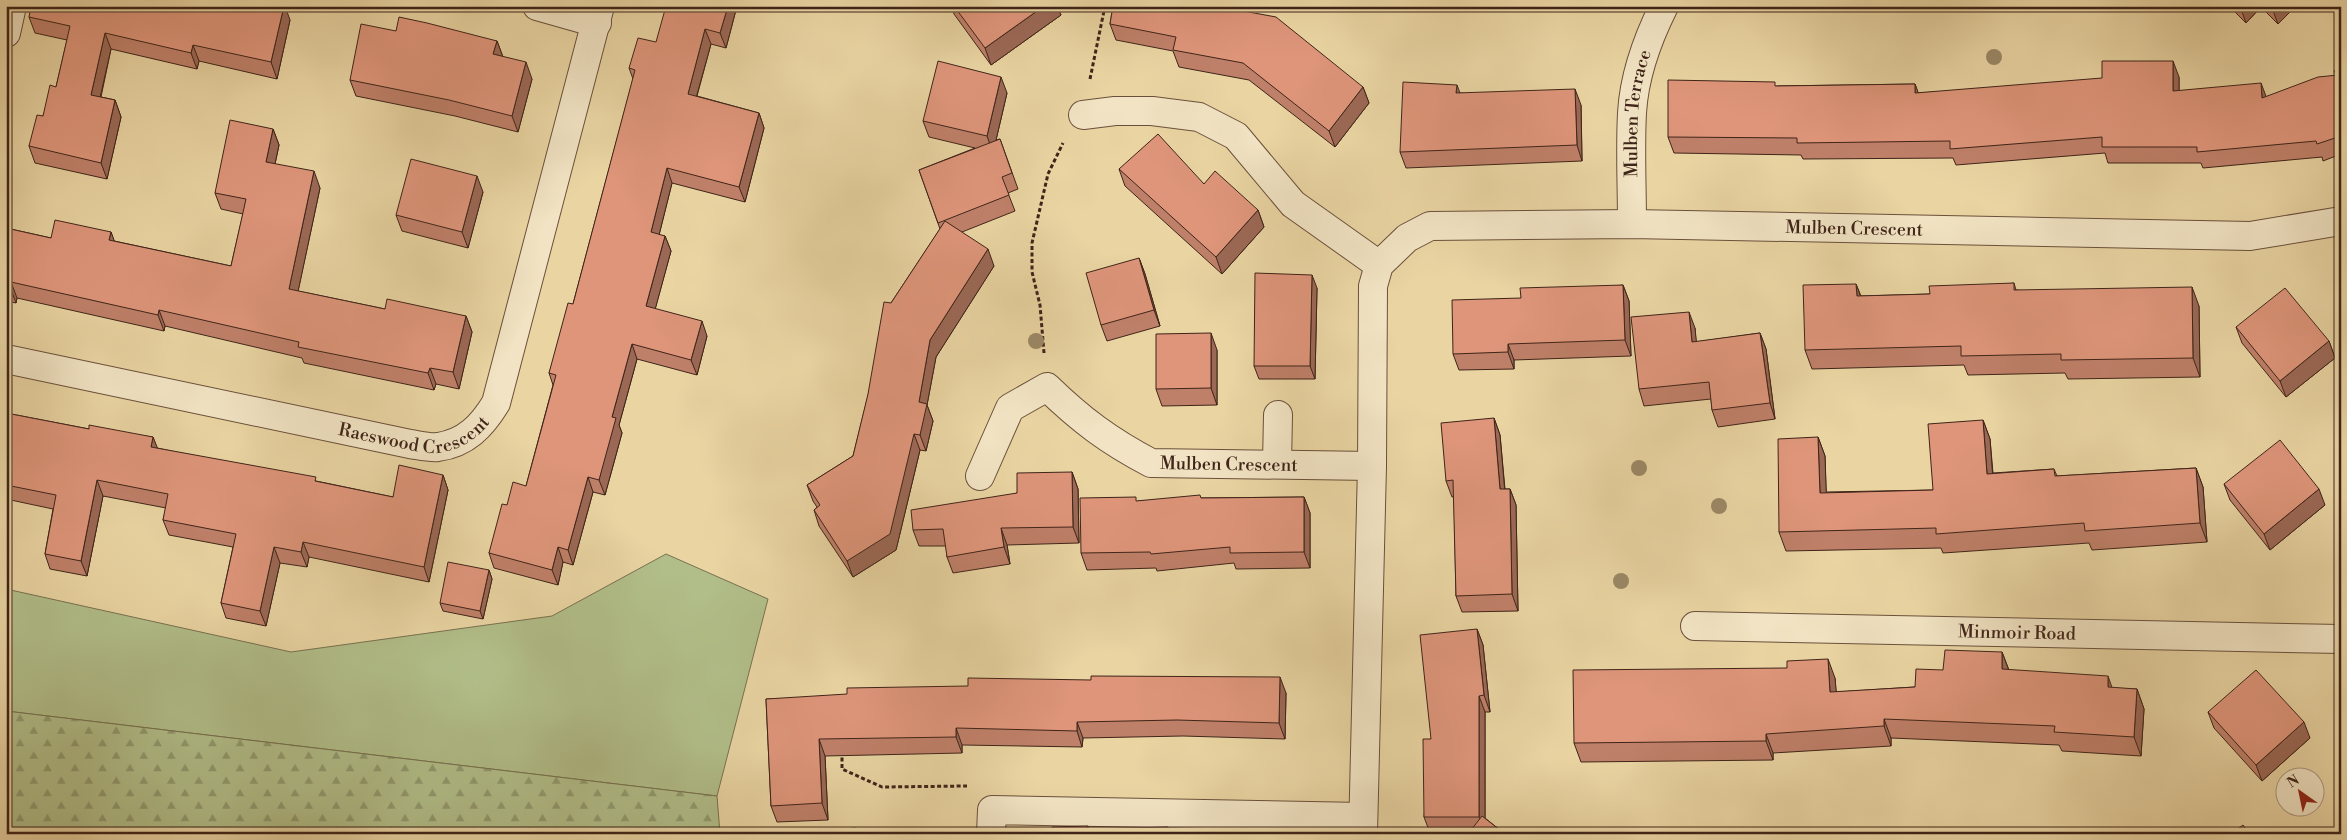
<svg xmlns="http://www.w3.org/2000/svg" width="2347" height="840" font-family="'Libre Bodoni',serif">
<defs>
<pattern id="forest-firs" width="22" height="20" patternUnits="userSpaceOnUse" patternTransform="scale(1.25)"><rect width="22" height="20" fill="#b1be89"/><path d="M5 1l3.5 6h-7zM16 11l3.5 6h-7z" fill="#919a6f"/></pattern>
</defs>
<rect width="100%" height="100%" fill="#e9d4a2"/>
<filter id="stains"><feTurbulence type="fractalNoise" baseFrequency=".004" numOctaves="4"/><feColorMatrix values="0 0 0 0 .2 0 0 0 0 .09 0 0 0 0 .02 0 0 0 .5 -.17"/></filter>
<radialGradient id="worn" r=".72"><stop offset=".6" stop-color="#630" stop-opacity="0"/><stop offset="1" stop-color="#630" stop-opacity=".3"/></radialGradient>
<!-- green -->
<polygon fill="#b1be89" stroke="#787151" points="666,554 768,599 717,796 6,711 6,589 291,652 552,616"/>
<!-- forest -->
<polygon fill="url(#forest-firs)" stroke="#787151" points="6,711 717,796 720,834 6,834"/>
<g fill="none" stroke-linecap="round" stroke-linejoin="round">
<!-- street casing -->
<g stroke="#6a503b" stroke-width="30">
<g id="street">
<polyline points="537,6 597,23"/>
<polyline points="6,33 12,6"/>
<polyline points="1083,115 1115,111 1152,111 1199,117 1236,136 1293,204 1379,265"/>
<path id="s1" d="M1632 224C1632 187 1630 149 1632 113 1634 77 1648 38 1664 6"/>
<path id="s2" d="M6 359 410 444C418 445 429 448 438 447 466 443 482 426 496 403L600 6"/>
<polyline points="1277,464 1278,415"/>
<path id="s3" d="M980 476 1010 408 1047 387C1081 420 1109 441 1151 463L1372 466"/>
<path id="s4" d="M1695 626 2341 639"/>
<polyline points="991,834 992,810 1363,817"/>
<path id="s5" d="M1363 834 1372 466 1373 286 1379 265 1407 238 1430 226 1632 224 2250 236 2341 221"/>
</g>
</g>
<!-- path -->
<g stroke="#3f2419" stroke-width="3" stroke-dasharray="4 2.5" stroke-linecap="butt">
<polyline points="1090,79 1105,6"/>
<polyline points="1044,353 1040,305 1032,272 1032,243 1048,174 1063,143"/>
<polyline points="842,751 842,769 882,787 967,786"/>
</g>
<!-- street -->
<use href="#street" stroke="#f1e3c3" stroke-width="28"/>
</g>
<!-- trees -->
<g fill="#9b8866">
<circle cx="1994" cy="57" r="8"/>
<circle cx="1036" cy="341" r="8"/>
<circle cx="1639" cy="468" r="8"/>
<circle cx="1719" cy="506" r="8"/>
<circle cx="1621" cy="581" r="8"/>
</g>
<!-- wall -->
<g fill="#bf8069" stroke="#3f2419">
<polygon points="737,6 726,48 711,44 697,96 759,113 764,128 745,202 672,183 659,235 665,236 671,251 655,309 707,336 697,375 637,359 619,425 622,433 605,495 593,492 573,565 563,562 558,585 494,568 489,553 507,505 526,486 553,385 549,373 573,304 633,79 629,68 656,42"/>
<polygon points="775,6 787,6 786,9"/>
<polygon points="951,6 1057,6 1061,15 991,65 954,14"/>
<polygon points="1113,6 1363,87 1369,103 1335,147 1249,80 1179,67 1173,51 1116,40 1110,24"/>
<polygon points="2229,6 2296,6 2278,24 2261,7 2246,23"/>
<polygon points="29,17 290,20 277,79 199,61 197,69 111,49 101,97 115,100 121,117 107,179 35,163 29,146 56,87 67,40 35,33"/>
<polygon points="396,31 497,41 503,57 532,79 518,132 455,116 356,96 350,80"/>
<polygon points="2341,68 2341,154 2323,161 2322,157 2203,168 2201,163 2108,163 2105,153 1956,165 1953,158 1803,159 1801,155 1674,153 1668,137 1777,86 1915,84 1918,93 2179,77 2179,91 2266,97 2336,75 2334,71"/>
<polygon points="1007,93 996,140 1000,139 1018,189 1008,193 1015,211 962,232 994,266 936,357 927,405 933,421 926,451 920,450 896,550 853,577 819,526 814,510 817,507 813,501 807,485 853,456 891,303 940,229 919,170 975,148 929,137 923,121"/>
<polygon points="1460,93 1581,105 1582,161 1406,168 1400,152"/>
<polygon points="273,129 279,145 275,164 320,188 298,291 385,309 466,316 472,332 459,389 436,384 434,390 304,363 302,358 165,326 164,331 17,298 16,303 6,301 6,228 51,238 111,232 114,241 231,266 243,214 221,209 215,193"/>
<polygon points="1119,169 1204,184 1258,210 1264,227 1222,274 1125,186"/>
<polygon points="483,192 468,248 402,231 396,215"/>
<polygon points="1139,258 1145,274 1160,326 1107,341 1101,325"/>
<polygon points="2014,283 2016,290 2199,306 2200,377 2068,379 2065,373 1968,375 1964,365 1812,369 1805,350 1856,284 1861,296 1930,294"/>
<polygon points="1623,285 1629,301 1631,356 1514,360 1514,369 1459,370 1453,354 1521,298"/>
<polygon points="1317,288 1315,379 1259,379 1254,366"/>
<polygon points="2236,327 2329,341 2335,358 2286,397 2242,343"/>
<polygon points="1695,328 1696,342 1760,333 1766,349 1775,419 1718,427 1712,410 1711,399 1644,406 1639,389"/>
<polygon points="1217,350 1217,405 1162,406 1156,389"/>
<polygon points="6,413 89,429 153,437 157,448 393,497 443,475 448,490 429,582 309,557 307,567 280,563 266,626 226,618 221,603 233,547 169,535 163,520 166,508 103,496 87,576 50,569 45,554 53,509 6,499"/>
<polygon points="1494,418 1500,435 1505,489 1510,489 1516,505 1518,611 1462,612 1456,596 1454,497 1452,497 1446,481"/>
<polygon points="1983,420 1990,439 1993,473 2054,469 2057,476 2196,468 2203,487 2207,542 2092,550 2089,543 1943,553 1941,548 1786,551 1779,532 1818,437 1825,456 1826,492 1933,490"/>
<polygon points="1072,472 1078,489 1079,543 1007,545 1010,564 953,573 947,557 946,546 919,546 913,530 1017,493"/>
<polygon points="2224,484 2325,505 2270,550 2230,500"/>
<polygon points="1304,497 1310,513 1310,568 1236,569 1234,563 1157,571 1156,568 1087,570 1081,553 1138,501 1202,498"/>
<polygon points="489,570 492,579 483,619 443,611 440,603"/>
<polygon points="1477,629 1483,645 1490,712 1485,712 1485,818 1505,834 1430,833 1424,817 1431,739"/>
<polygon points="2002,652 2009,670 2112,688 2137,689 2144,709 2141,756 2062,751 2059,745 1891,738 1891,746 1773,753 1773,760 1581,762 1574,743 1835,678 1836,692 1915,687 1943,670"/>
<polygon points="1286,693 1285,739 1183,736 1083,738 1082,747 962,745 962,753 825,756 828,820 777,822 771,806 766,699"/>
<polygon points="2208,712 2310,738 2262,781 2214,728"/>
</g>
<!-- shaded-wall -->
<g fill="#9b6855" stroke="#3f2419">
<polygon points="284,6 285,6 290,20 277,79 271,62"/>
<polygon points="728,6 737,6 726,48 720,33"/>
<polygon points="1044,6 1057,6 1061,15 991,65 985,48"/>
<polygon points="2240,6 2260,6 2261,7 2246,23"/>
<polygon points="2274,6 2296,6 2278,24 2272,8"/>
<polygon points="705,29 711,44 693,109 688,94"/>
<polygon points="105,33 111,49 97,111 91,95"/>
<polygon points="497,41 503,57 493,54"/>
<polygon points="193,45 199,61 197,69 191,53"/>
<polygon points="2173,61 2179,77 2179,108 2173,91"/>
<polygon points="526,62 532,79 518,132 512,116"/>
<polygon points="1001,77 1007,93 993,153 987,136"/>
<polygon points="2261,83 2267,99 2262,98"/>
<polygon points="1915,84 1921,100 1915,93"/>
<polygon points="1457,85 1463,101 1456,93"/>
<polygon points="1363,87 1369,103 1335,147 1329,131"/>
<polygon points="1575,89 1581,105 1582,161 1577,145"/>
<polygon points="115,100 121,117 107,179 101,163"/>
<polygon points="759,113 764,128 745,202 739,187"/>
<polygon points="273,129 279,145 272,178 266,162"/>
<polygon points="667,168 672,183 656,247 651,232"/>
<polygon points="314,171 320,188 295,306 289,289"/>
<polygon points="477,176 483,192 468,248 462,232"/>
<polygon points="1258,210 1264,227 1222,274 1216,257"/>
<polygon points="111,232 117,248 109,240"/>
<polygon points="665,236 671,251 652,321 646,306"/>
<polygon points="988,249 994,266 936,357 927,405 933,421 926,451 920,435 919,402 930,340"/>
<polygon points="1139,258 1145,274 1160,326 1154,310"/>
<polygon points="1312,275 1317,288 1315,379 1310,366"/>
<polygon points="11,282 17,298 16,303 10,287"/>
<polygon points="1856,284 1863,303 1857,296"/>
<polygon points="1623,285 1629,301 1631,356 1625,340"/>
<polygon points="2192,287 2199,306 2200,377 2193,358"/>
<polygon points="159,310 165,326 164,331 158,315"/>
<polygon points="1689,312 1695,328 1698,358 1692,342"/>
<polygon points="466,316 472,332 459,389 453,372"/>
<polygon points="702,321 707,336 697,375 691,360"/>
<polygon points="1211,333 1217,350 1217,405 1211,388"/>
<polygon points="1760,333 1766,349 1775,419 1770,403"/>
<polygon points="2329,341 2335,358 2286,397 2280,381"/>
<polygon points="632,344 637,359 619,425 622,433 605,495 599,480 612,417"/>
<polygon points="1508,344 1514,360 1514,369 1508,352"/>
<polygon points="430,368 436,384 434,390 428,373"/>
<polygon points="1494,418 1500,435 1506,505 1500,489"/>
<polygon points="1983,420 1990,439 1994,493 1987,474"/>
<polygon points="914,434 920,450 896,550 853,577 847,561"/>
<polygon points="153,437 159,452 151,447"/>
<polygon points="1818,437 1825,456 1827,512 1820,493"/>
<polygon points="2196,468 2203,487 2207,542 2200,523"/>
<polygon points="1072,472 1078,489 1079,543 1073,527"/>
<polygon points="443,475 448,490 429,582 424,567"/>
<polygon points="588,477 593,492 573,565 568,550"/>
<polygon points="97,480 103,496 87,576 81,561"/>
<polygon points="1510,489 1516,505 1518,611 1512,594"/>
<polygon points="2319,489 2325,505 2270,550 2264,534"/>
<polygon points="1304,497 1310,513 1310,568 1304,552"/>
<polygon points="1001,528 1007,545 1010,564 1004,547"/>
<polygon points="303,542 309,557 307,567 301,552"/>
<polygon points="274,547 280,563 266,626 260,611"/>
<polygon points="558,547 563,562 558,585 552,570"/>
<polygon points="489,570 492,579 483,619 480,611"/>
<polygon points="1477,629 1483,645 1490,712 1484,695"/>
<polygon points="2002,652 2009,671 2002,669"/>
<polygon points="1828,659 1835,678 1838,711 1830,692"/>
<polygon points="2108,676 2115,696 2108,687"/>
<polygon points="1280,677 1286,693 1285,739 1279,723"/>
<polygon points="2137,689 2144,709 2141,756 2134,737"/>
<polygon points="1479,696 1485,712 1485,834 1479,817"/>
<polygon points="1884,719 1891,738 1891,746 1884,726"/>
<polygon points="1077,722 1083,738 1082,747 1077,731"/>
<polygon points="2304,722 2310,738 2262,781 2256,765"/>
<polygon points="956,728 962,745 962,753 956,737"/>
<polygon points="1766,734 1773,753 1773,760 1766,741"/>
<polygon points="819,739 825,756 828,820 822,803"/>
</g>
<!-- building -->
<g fill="#de957a" stroke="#3f2419">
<polygon points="31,6 284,6 271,62 193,45 191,53 105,33 91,95 115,100 101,163 29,146 37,115 43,116 50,85 56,87 70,26 29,17"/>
<polygon points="666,6 728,6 720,33 705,29 688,94 759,113 739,187 667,168 651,232 665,236 646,306 702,321 691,360 632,344 612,417 616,418 599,480 588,477 568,550 558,547 552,570 489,553 502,504 507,505 513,482 526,486 556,375 549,373 568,303 573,304 635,70 629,68 638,38 656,42"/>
<polygon points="954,6 1044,6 985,48"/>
<polygon points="1113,6 1216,6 1276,17 1363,87 1329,131 1243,63 1173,50 1176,37 1110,24"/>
<polygon points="399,17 427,23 497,41 493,54 526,62 512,116 449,100 350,80 361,24 396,31"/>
<polygon points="938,61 1001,77 987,136 923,121"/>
<polygon points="2102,61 2173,61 2173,91 2261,83 2262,98 2318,77 2338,75 2334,71 2341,68 2341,136 2317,144 2316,141 2197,152 2197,147 2102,147 2102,137 1950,149 1950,141 1797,143 1797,138 1668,137 1668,80 1775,82 1775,86 1915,84 1915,93 2102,78"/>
<polygon points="1403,82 1457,85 1456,93 1575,89 1577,145 1400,152"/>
<polygon points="230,120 273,129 266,162 314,171 289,289 385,309 387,299 466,316 453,372 430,368 428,373 298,347 299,342 159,310 158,315 11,282 10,287 6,286 6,228 51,238 55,220 111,232 109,240 231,266 246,199 215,193"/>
<polygon points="1158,134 1204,184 1215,171 1258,210 1216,257 1119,169"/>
<polygon points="1000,139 1012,173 1002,177 1009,195 938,223 919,170"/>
<polygon points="411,159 477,176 462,232 396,215"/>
<polygon points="945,221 988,249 930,340 919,402 927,404 920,435 914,434 890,534 847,561 814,510 820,505 807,485 853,456 868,394 884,302 891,303"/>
<polygon points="1139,258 1154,310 1101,325 1086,273"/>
<polygon points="1255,273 1312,275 1310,366 1254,366"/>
<polygon points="2014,283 2014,290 2192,287 2193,358 2061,360 2061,354 1961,356 1961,346 1805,350 1803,285 1856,284 1857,296 1930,294 1929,286"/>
<polygon points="1623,285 1625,340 1508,344 1508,352 1453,354 1452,300 1521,298 1520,288"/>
<polygon points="2285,288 2329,341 2280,381 2236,327"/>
<polygon points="1689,312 1692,342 1760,333 1770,403 1712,410 1709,382 1639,389 1631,317"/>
<polygon points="1211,333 1211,388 1156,389 1156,334"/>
<polygon points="6,413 89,429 89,425 153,437 151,447 316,477 315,481 393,497 399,465 443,475 424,567 303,542 301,552 274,547 260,611 221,603 236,534 163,520 168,494 97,480 81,561 45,554 56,495 6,485"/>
<polygon points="1494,418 1500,489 1510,489 1512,594 1456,596 1453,480 1446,481 1441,423"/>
<polygon points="1983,420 1987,474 2054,469 2055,476 2196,468 2200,523 2085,531 2084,523 1936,534 1936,528 1779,532 1778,439 1818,437 1820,493 1933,490 1928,424"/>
<polygon points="2280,440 2319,489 2264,534 2224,484"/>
<polygon points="1072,472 1073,527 1001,528 1004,547 947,557 943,529 913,530 911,510 1017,493 1017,473"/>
<polygon points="1200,495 1201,498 1304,497 1304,552 1230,553 1230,547 1151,554 1150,552 1081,553 1080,498 1136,497 1136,501"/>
<polygon points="448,562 489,570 480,611 440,603"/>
<polygon points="1477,629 1484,695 1479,696 1479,817 1424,817 1423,739 1431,739 1420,635"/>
<polygon points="1945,650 2002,652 2002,669 2108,676 2108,687 2137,689 2134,737 2054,732 2055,726 1884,719 1884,726 1766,734 1766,741 1574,743 1573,670 1787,668 1787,661 1828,659 1830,692 1915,687 1916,669 1943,670"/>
<polygon points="2256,670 2304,722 2256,765 2208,712"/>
<polygon points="1091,676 1280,677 1279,723 1177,720 1077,722 1077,731 956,728 956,737 819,739 822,803 771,806 766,699 847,694 847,688 968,686 968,678 1091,680"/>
<polygon points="1482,816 1505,834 1468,834"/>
<polygon points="2243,825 2249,834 2231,834"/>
<polygon points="1088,826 1088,829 1168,827 1168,834 1052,834 1052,827"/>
<polygon points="856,828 857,834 805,834 805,832"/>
</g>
<g text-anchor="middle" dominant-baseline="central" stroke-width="4" stroke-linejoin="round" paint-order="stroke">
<!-- street labels -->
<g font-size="18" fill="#3f2419" stroke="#f1e3c3">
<text stroke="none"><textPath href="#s1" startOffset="111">Mulben Terrace</textPath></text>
<text stroke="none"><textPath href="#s5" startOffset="1059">Mulben Crescent</textPath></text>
<text stroke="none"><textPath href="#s2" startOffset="419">Raeswood Crescent</textPath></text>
<text stroke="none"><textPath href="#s3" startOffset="324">Mulben Crescent</textPath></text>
<text stroke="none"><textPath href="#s4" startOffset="322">Minmoir Road</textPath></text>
</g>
</g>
<!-- margin -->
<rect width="2347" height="840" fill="none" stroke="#e9d4a2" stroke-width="25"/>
<rect x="8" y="8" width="2332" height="825" fill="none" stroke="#3f2419" stroke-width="2.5"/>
<rect x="12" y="12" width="2322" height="815" fill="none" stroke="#3f2419"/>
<!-- north arrow -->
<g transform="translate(2300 792) rotate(327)"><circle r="24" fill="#f1e3c3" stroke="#aa977f"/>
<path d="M0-4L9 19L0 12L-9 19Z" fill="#8f2418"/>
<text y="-8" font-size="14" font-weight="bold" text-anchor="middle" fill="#3f2419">N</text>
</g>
<rect width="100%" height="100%" filter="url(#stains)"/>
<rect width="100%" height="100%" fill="url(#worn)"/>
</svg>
